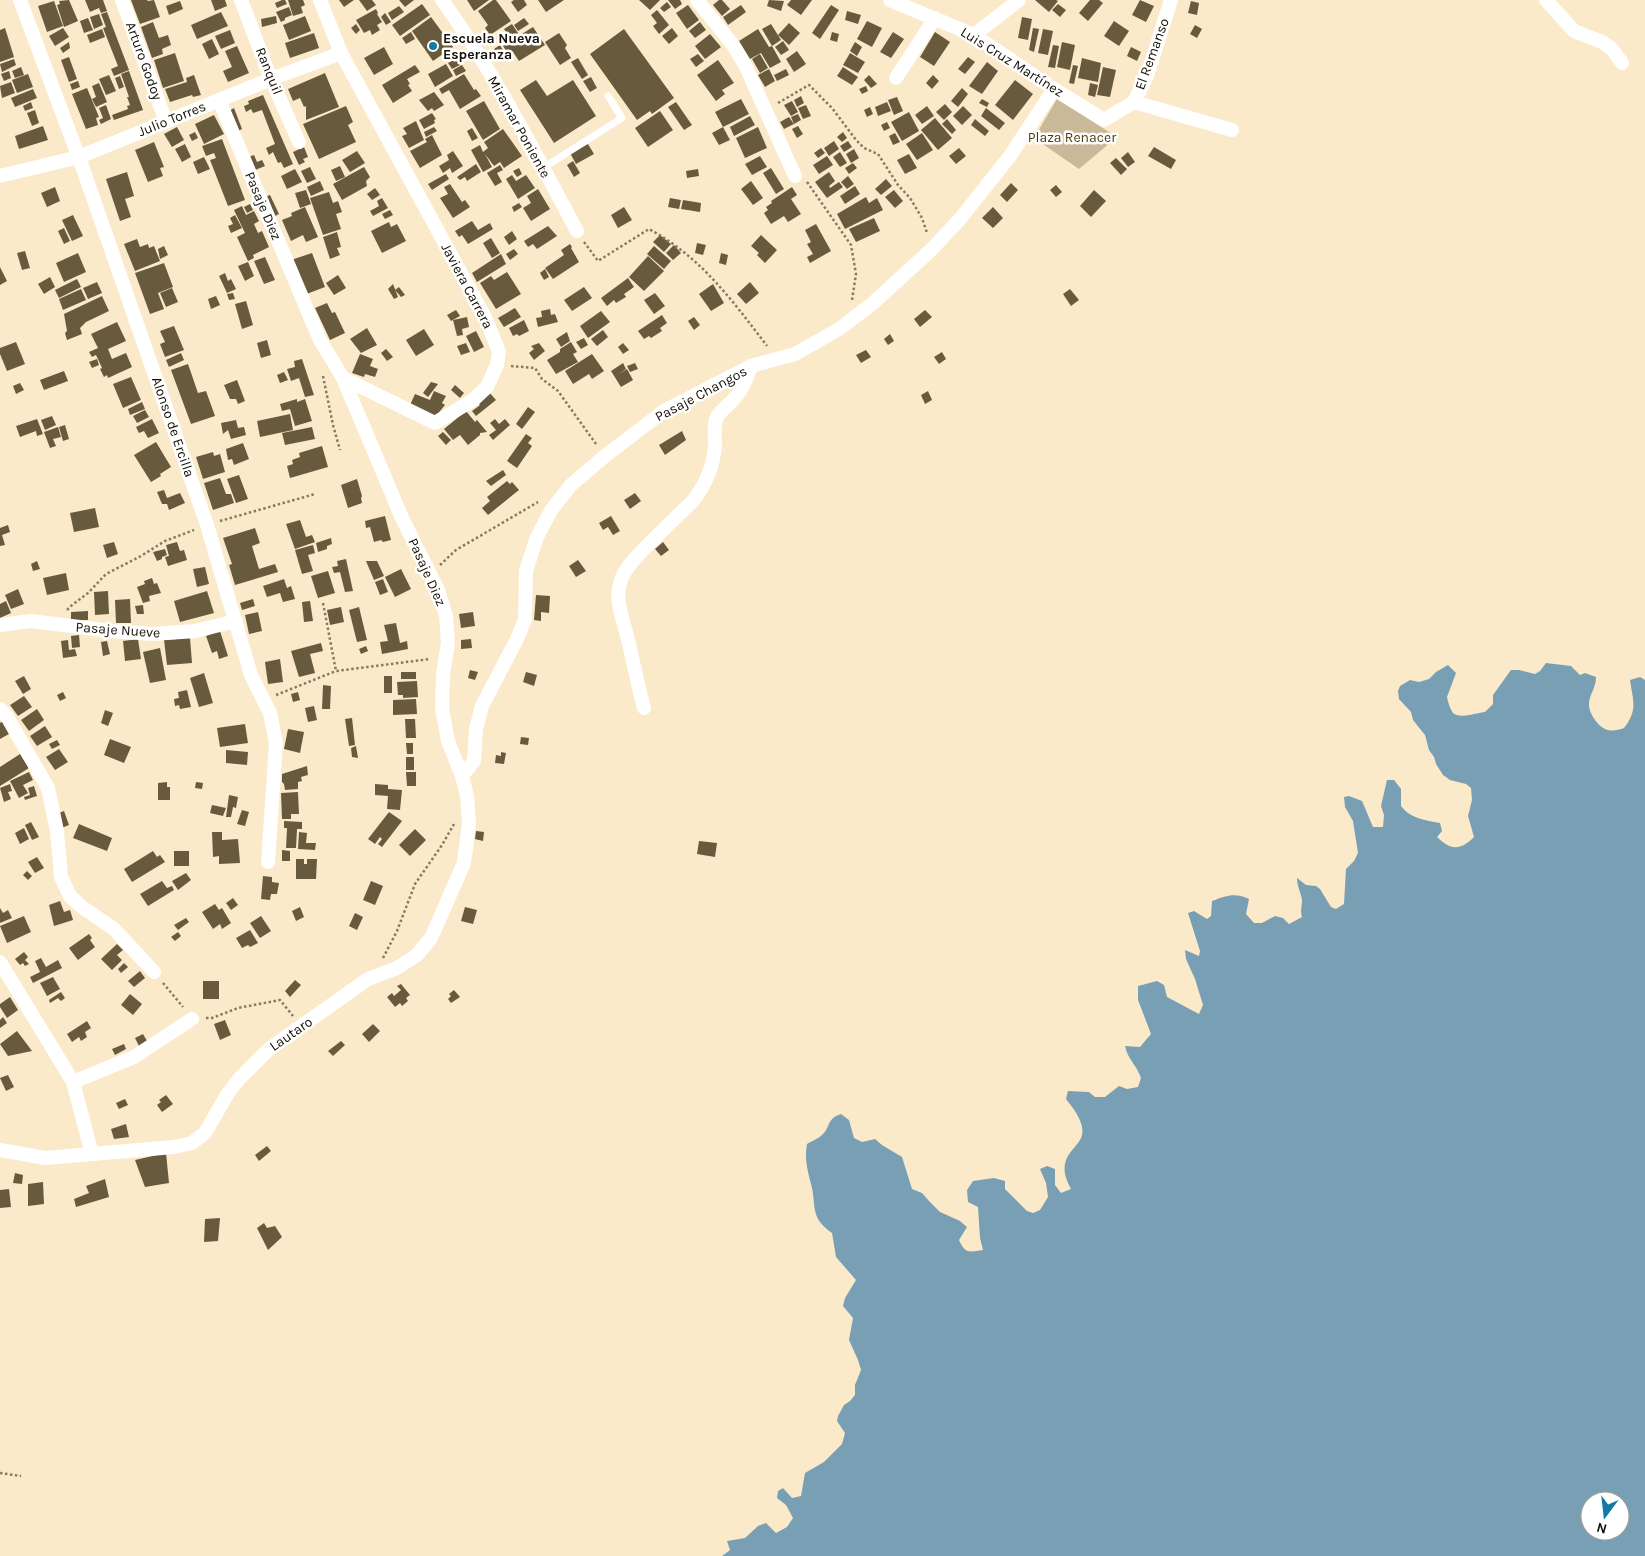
<svg xmlns="http://www.w3.org/2000/svg" width="1645" height="1556" font-family="Karla,sans-serif">
<rect width="100%" height="100%" fill="#fbeac9"/>
<!-- green -->
<polygon fill="#c9b998" points="1057,99 1117,137 1079,169 1034,138"/>
<!-- water -->
<path fill="#799fb4" fill-rule="evenodd" d="M1546 663 1571 666 1580 675 1585 673 1596 677C1596 688 1590 693 1589 703 1588 712 1597 725 1605 729 1611 732 1618 730 1624 728 1638 710 1633 701 1630 680L1640 677 1645 680V1556H722L730 1550 727 1541 745 1538 758 1526 766 1523 776 1533 787 1527 793 1518 786 1505 777 1498 778 1491 783 1488 792 1498 801 1496 805 1473 824 1462 842 1444 845 1433 837 1421 838 1416 844 1405 850 1401 855 1395V1385L861 1370 858 1360 849 1340 853 1318 843 1306 845 1298 856 1280 836 1257 832 1233C811 1218 816 1209 812 1188 808 1172 804 1160 807 1144 811 1141 818 1139 822 1135 831 1127 826 1119 841 1114L849 1120 854 1138 862 1142 875 1139 882 1145 902 1157 912 1189 922 1193 929 1201 940 1212 960 1221 967 1227 959 1240C965 1254 969 1252 983 1250L980 1238 978 1207 968 1202 967 1190 973 1181 994 1178 1005 1181V1189L1027 1211 1033 1213 1040 1210 1048 1197 1046 1183 1040 1169 1047 1166 1055 1169V1185L1061 1193 1071 1189C1069 1185 1066 1179 1065 1174 1060 1140 1106 1148 1066 1099L1068 1091 1089 1092 1095 1097H1105L1119 1086 1127 1089 1138 1087 1141 1078C1136 1064 1128 1060 1125 1046L1140 1047 1151 1034 1138 1000V986L1157 981 1164 985 1167 997 1199 1014 1203 1005 1195 979 1186 959 1185 950 1199 956 1200 951 1188 913 1194 911 1207 919 1211 916 1212 901C1226 896 1234 892 1249 899L1246 914 1254 923H1262L1275 916 1283 918 1289 924 1302 917C1300 911 1302 906 1302 900 1301 893 1297 886 1297 878L1306 885 1316 886 1320 889 1331 907 1336 909 1344 904 1346 869 1354 861 1358 853 1353 821 1345 807 1344 797 1349 796 1362 801 1373 827H1383L1384 815 1381 806 1387 780H1394L1401 789V806C1411 819 1425 820 1440 823L1442 831 1437 837C1450 850 1460 851 1474 837L1468 816 1472 800 1471 788 1466 784 1450 780 1443 775 1436 764 1434 757 1429 750 1425 735 1413 720 1411 712 1399 699 1398 691 1400 686 1410 680 1419 682 1429 679 1436 672 1448 665 1456 673 1447 697C1448 702 1450 709 1453 713 1459 719 1477 713 1485 712L1493 704V695L1511 670H1519L1535 674 1540 671ZM1590 1501H1620V1531H1590Z"/>
<!-- building -->
<g fill="#685a3d">
<polygon points="69,0 78,21 64,27 57,5 60,4 59,1"/>
<polygon points="85,0 103,0 107,11 101,13 99,8 90,12"/>
<polygon points="131,0 147,0 148,1 154,0 160,17 140,24"/>
<polygon points="211,0 225,0 227,6 215,11"/>
<polygon points="282,0 285,0 287,4 277,8 275,3"/>
<polygon points="288,0 303,0 305,5 301,7 303,13 293,16"/>
<polygon points="339,0 354,0 344,7"/>
<polygon points="359,0 372,0 376,5 367,11"/>
<polygon points="399,0 414,0 405,7"/>
<polygon points="467,0 489,0 474,11"/>
<polygon points="493,0 496,0 511,21 490,35 485,28 488,25 478,11"/>
<polygon points="514,0 524,0 527,5 518,12 511,2"/>
<polygon points="538,0 564,0 546,12"/>
<polygon points="639,0 660,0 650,10"/>
<polygon points="668,0 680,0 682,4 675,9"/>
<polygon points="719,0 722,0 730,9 722,16 713,5"/>
<polygon points="769,0 784,1 781,11 767,6"/>
<polygon points="791,0 812,0 801,15 787,5"/>
<polygon points="1035,0 1056,0 1058,1 1049,12"/>
<polygon points="1090,0 1099,0 1103,3 1088,21 1079,13"/>
<polygon points="1140,0 1154,6 1146,22 1132,15"/>
<polygon points="54,1 63,26 47,32 38,6"/>
<polygon points="180,1 183,9 169,15 166,6"/>
<polygon points="1191,1 1199,3 1197,15 1188,13"/>
<polygon points="667,2 671,7 664,12 660,8"/>
<polygon points="422,4 430,15 400,36 392,25"/>
<polygon points="1058,4 1066,10 1060,17 1052,10"/>
<polygon points="688,5 699,20 687,29 676,13"/>
<polygon points="741,5 746,12 728,25 723,17"/>
<polygon points="831,5 839,10 820,39 812,33"/>
<polygon points="399,6 404,12 392,20 388,13"/>
<polygon points="289,7 292,15 285,18 285,20 281,22 276,12"/>
<polygon points="376,9 378,13 377,14 382,22 377,25 380,30 372,35 370,30 364,33 356,20"/>
<polygon points="657,10 669,25 659,34 653,26 657,23 651,15"/>
<polygon points="847,11 861,15 858,24 845,20"/>
<polygon points="107,12 129,70 114,76 111,69 118,66 103,28 106,27 101,14"/>
<polygon points="221,12 228,26 197,39 191,25"/>
<polygon points="385,13 391,22 386,25 381,17"/>
<polygon points="99,14 103,25 94,29 90,17"/>
<polygon points="276,16 277,23 262,27 261,19"/>
<polygon points="305,16 311,31 289,40 283,25"/>
<polygon points="431,17 453,47 433,61 412,31"/>
<polygon points="1022,17 1032,19 1028,40 1018,38"/>
<polygon points="88,18 93,30 84,33 80,21"/>
<polygon points="524,18 529,24 518,31 514,25"/>
<polygon points="867,21 882,28 872,47 857,39"/>
<polygon points="1114,21 1129,31 1119,46 1104,36"/>
<polygon points="153,22 159,38 168,35 171,45 162,49 163,54 152,58 141,27"/>
<polygon points="700,22 706,30 695,38 689,31"/>
<polygon points="789,23 800,33 789,45 778,35"/>
<polygon points="356,24 360,30 356,34 351,28"/>
<polygon points="512,24 518,33 510,38 504,29"/>
<polygon points="771,24 781,40 772,46 762,29"/>
<polygon points="1195,25 1202,29 1197,38 1190,34"/>
<polygon points="533,27 545,45 519,61 513,52 509,55 503,46"/>
<polygon points="5,28 14,57 0,62 0,30"/>
<polygon points="63,28 69,37 55,46 49,36"/>
<polygon points="672,28 678,36 669,44 662,36"/>
<polygon points="1033,28 1039,29 1034,52 1029,50"/>
<polygon points="102,29 105,37 90,43 87,35"/>
<polygon points="624,29 674,98 652,114 650,111 637,120 590,54"/>
<polygon points="758,29 769,47 772,46 781,62 770,68 761,53 750,59 739,41"/>
<polygon points="1043,29 1053,31 1048,55 1038,53"/>
<polygon points="230,30 235,43 221,49 215,36"/>
<polygon points="411,32 415,39 406,44 402,38"/>
<polygon points="832,32 839,34 837,42 830,40"/>
<polygon points="893,32 904,39 891,58 880,52"/>
<polygon points="935,32 950,42 934,66 920,57"/>
<polygon points="314,33 319,48 290,58 285,43"/>
<polygon points="559,33 567,45 565,48 571,58 560,65 545,42"/>
<polygon points="710,34 721,47 705,59 695,46"/>
<polygon points="212,39 219,54 209,59 202,44"/>
<polygon points="783,41 789,50 781,55 775,47"/>
<polygon points="69,42 70,48 63,53 60,48"/>
<polygon points="855,42 862,47 857,56 850,51"/>
<polygon points="1062,42 1075,45 1070,70 1057,67"/>
<polygon points="500,45 504,52 498,55 494,49"/>
<polygon points="1053,45 1059,46 1055,68 1048,67"/>
<polygon points="237,46 249,73 228,82 223,71 232,67 225,51"/>
<polygon points="384,47 393,64 374,75 364,58"/>
<polygon points="1131,47 1141,52 1137,61 1127,56"/>
<polygon points="797,51 806,64 794,72 786,59"/>
<polygon points="175,53 184,81 163,88 154,60"/>
<polygon points="850,53 865,62 858,73 843,65"/>
<polygon points="698,54 704,61 696,67 690,59"/>
<polygon points="760,54 768,68 760,73 752,59"/>
<polygon points="69,57 77,79 69,82 61,60"/>
<polygon points="968,57 975,62 965,74 958,69"/>
<polygon points="456,58 460,65 452,69 448,63"/>
<polygon points="578,58 588,75 582,79 571,62"/>
<polygon points="1082,58 1101,63 1098,82 1078,78"/>
<polygon points="14,59 16,65 2,72 0,64"/>
<polygon points="718,60 734,83 722,90 725,94 716,101 697,75"/>
<polygon points="987,62 998,71 982,94 969,86"/>
<polygon points="446,64 453,76 435,87 428,74"/>
<polygon points="415,65 420,72 407,79 410,84 408,85 412,91 393,103 382,85"/>
<polygon points="462,65 466,71 456,76 453,70"/>
<polygon points="1073,65 1078,66 1074,84 1069,83"/>
<polygon points="21,67 24,75 15,78 12,71"/>
<polygon points="843,67 858,77 852,85 837,76"/>
<polygon points="1103,67 1116,70 1110,97 1097,95"/>
<polygon points="769,69 775,81 765,87 758,75"/>
<polygon points="786,69 789,75 777,81 774,75"/>
<polygon points="9,71 11,78 4,81 1,74"/>
<polygon points="129,71 143,110 114,120 112,115 128,109 127,106 130,105 127,97 129,97 121,74"/>
<polygon points="325,73 339,107 306,120 306,106 304,107 300,98 293,101 288,89"/>
<polygon points="28,74 33,87 17,93 12,80"/>
<polygon points="464,74 474,90 476,89 481,96 460,109 449,90 442,94 439,89"/>
<polygon points="109,75 116,91 106,95 99,79"/>
<polygon points="194,75 201,95 193,97 192,95 170,102 165,89 187,82 186,78"/>
<polygon points="869,75 877,84 871,88 864,80"/>
<polygon points="933,75 939,81 932,89 926,83"/>
<polygon points="120,76 124,87 119,89 115,78"/>
<polygon points="591,77 597,88 590,92 583,81"/>
<polygon points="536,80 547,96 573,80 596,116 554,143 520,90"/>
<polygon points="1015,80 1033,94 1013,120 995,105"/>
<polygon points="78,81 80,87 72,90 70,84"/>
<polygon points="11,82 15,93 2,98 0,86"/>
<polygon points="99,83 107,102 96,107 92,99 96,97 92,86"/>
<polygon points="1090,83 1098,85 1095,97 1088,95"/>
<polygon points="866,86 868,91 862,94 859,89"/>
<polygon points="87,88 99,117 96,118 98,125 86,129 72,94"/>
<polygon points="962,88 968,94 958,107 951,101"/>
<polygon points="33,89 37,98 15,107 11,98"/>
<polygon points="434,92 444,105 434,111 432,108 428,111 419,100"/>
<polygon points="263,95 293,164 284,168 281,162 278,163 273,152 269,155 266,148 275,144 262,110 253,113 251,109 246,112 244,106 249,104 248,101"/>
<polygon points="801,96 804,103 797,107 794,100"/>
<polygon points="897,97 903,111 894,115 888,100"/>
<polygon points="741,99 749,114 723,127 730,140 719,145 712,133 723,127 715,112"/>
<polygon points="982,99 989,103 987,107 979,103"/>
<polygon points="484,101 500,129 483,140 466,111"/>
<polygon points="792,101 798,112 791,116 784,105"/>
<polygon points="31,102 33,108 25,111 23,106"/>
<polygon points="676,102 692,125 684,130 668,107"/>
<polygon points="887,102 891,111 878,116 875,107"/>
<polygon points="945,104 952,112 944,120 936,112"/>
<polygon points="106,105 111,119 101,124 99,120 103,118 99,108"/>
<polygon points="806,105 811,116 803,119 798,108"/>
<polygon points="346,106 353,122 348,125 356,142 319,159 303,124"/>
<polygon points="927,106 934,116 922,124 915,115"/>
<polygon points="963,106 972,115 962,125 953,116"/>
<polygon points="870,107 873,114 867,117 864,110"/>
<polygon points="234,108 242,129 236,132 227,112"/>
<polygon points="986,108 1005,123 999,130 981,116"/>
<polygon points="35,110 39,123 32,126 27,113"/>
<polygon points="660,111 673,130 648,147 635,128"/>
<polygon points="909,112 919,131 902,141 891,122"/>
<polygon points="432,113 436,119 434,120 435,123 424,129 419,120"/>
<polygon points="798,114 801,120 794,124 791,117"/>
<polygon points="214,115 224,134 204,144 195,124"/>
<polygon points="750,116 755,125 734,136 730,127"/>
<polygon points="789,117 794,124 784,129 780,122"/>
<polygon points="935,118 952,138 938,150 921,130"/>
<polygon points="947,119 956,130 952,134 942,124"/>
<polygon points="975,119 989,131 985,136 971,125"/>
<polygon points="416,121 424,140 409,148 402,136 407,134 403,128"/>
<polygon points="887,122 890,128 884,131 881,125"/>
<polygon points="43,126 48,140 19,149 15,136"/>
<polygon points="798,126 803,134 797,138 792,129"/>
<polygon points="177,127 184,140 172,147 164,134"/>
<polygon points="434,127 437,131 426,137 424,132"/>
<polygon points="758,127 767,148 745,158 736,138"/>
<polygon points="472,128 478,138 472,141 467,131"/>
<polygon points="503,129 522,156 504,168 500,162 494,166 485,154 492,167 483,172 471,150 480,145 483,152 488,148 484,142"/>
<polygon points="195,132 198,138 192,141 189,135"/>
<polygon points="843,132 847,138 842,142 837,137"/>
<polygon points="895,133 900,142 893,145 889,136"/>
<polygon points="922,133 933,150 917,160 906,144"/>
<polygon points="432,135 442,155 420,168 410,151 427,142 425,139"/>
<polygon points="222,139 245,200 228,206 210,160 216,158 214,153 206,156 202,146"/>
<polygon points="834,141 839,149 829,156 824,148"/>
<polygon points="848,141 852,147 844,152 840,146"/>
<polygon points="154,142 164,167 160,168 163,176 148,182 135,150"/>
<polygon points="185,144 191,157 182,162 175,149"/>
<polygon points="588,144 594,154 576,164 570,153"/>
<polygon points="304,147 308,157 303,159 305,162 299,165 293,152"/>
<polygon points="1154,147 1176,160 1171,169 1148,156"/>
<polygon points="821,148 825,153 818,158 814,153"/>
<polygon points="959,148 966,156 956,164 949,156"/>
<polygon points="854,149 859,158 851,163 846,154"/>
<polygon points="357,151 365,163 350,172 342,160"/>
<polygon points="453,151 463,166 452,173 450,168 443,173 439,166 449,160 447,155"/>
<polygon points="840,152 847,163 840,167 833,157"/>
<polygon points="1128,152 1135,162 1128,167 1121,158"/>
<polygon points="909,154 917,168 905,174 897,160"/>
<polygon points="254,155 257,162 262,160 265,166 253,171 248,157"/>
<polygon points="760,156 767,167 752,175 745,164"/>
<polygon points="827,156 833,165 819,174 813,165"/>
<polygon points="204,157 210,169 198,174 193,162"/>
<polygon points="1116,158 1127,169 1121,175 1110,163"/>
<polygon points="573,161 580,173 574,177 567,165"/>
<polygon points="853,163 857,168 849,174 845,168"/>
<polygon points="476,164 481,172 467,181 465,177 460,180 457,177"/>
<polygon points="500,165 503,170 497,173 502,182 495,186 487,173"/>
<polygon points="340,166 345,177 336,181 331,170"/>
<polygon points="310,167 316,179 307,183 301,171"/>
<polygon points="364,167 370,177 366,181 367,186 342,200 333,184"/>
<polygon points="519,168 522,174 517,177 513,171"/>
<polygon points="771,168 784,189 776,194 763,173"/>
<polygon points="295,169 302,182 287,189 281,176"/>
<polygon points="698,169 699,176 687,178 686,171"/>
<polygon points="127,172 134,196 125,199 131,217 120,221 106,179"/>
<polygon points="829,172 835,181 829,186 830,188 839,182 843,187 827,198 815,182"/>
<polygon points="446,174 449,179 432,190 428,184"/>
<polygon points="512,175 516,181 526,175 535,188 518,199 506,179"/>
<polygon points="848,176 854,184 847,189 841,182"/>
<polygon points="886,179 892,186 881,195 875,189"/>
<polygon points="320,181 324,190 311,196 307,187"/>
<polygon points="751,181 763,198 753,205 741,189"/>
<polygon points="1011,183 1018,190 1007,202 1000,195"/>
<polygon points="450,184 462,202 465,200 470,207 453,218 440,198 448,194 444,187"/>
<polygon points="1056,185 1062,192 1056,197 1050,190"/>
<polygon points="855,186 860,194 845,204 840,196"/>
<polygon points="55,187 60,201 47,207 41,193"/>
<polygon points="792,187 797,195 791,199 801,214 788,222 784,216 771,224 764,213 768,210 766,207 772,203 771,201"/>
<polygon points="375,188 380,195 372,200 367,194"/>
<polygon points="538,189 550,209 531,221 523,208 531,203 527,196"/>
<polygon points="306,190 311,204 300,208 295,193"/>
<polygon points="894,190 903,201 895,208 885,197"/>
<polygon points="1094,190 1106,201 1091,217 1080,206"/>
<polygon points="329,192 333,203 338,201 342,212 336,214 341,229 323,235 310,198"/>
<polygon points="270,195 279,214 271,218 262,198"/>
<polygon points="866,197 869,203 877,198 883,210 845,229 837,214"/>
<polygon points="382,198 388,208 373,216 370,211 379,206 377,201"/>
<polygon points="670,198 681,200 679,209 668,207"/>
<polygon points="683,200 701,203 700,212 681,209"/>
<polygon points="519,203 522,207 514,212 512,207"/>
<polygon points="250,204 253,210 247,213 244,207"/>
<polygon points="242,206 246,215 254,211 259,221 254,224 258,233 262,231 269,247 253,255 254,258 248,261 237,237 245,233 234,210"/>
<polygon points="305,207 318,237 306,242 303,235 291,241 282,220 292,216 291,213"/>
<polygon points="624,207 632,220 618,228 611,215"/>
<polygon points="993,207 1003,218 993,228 982,218"/>
<polygon points="390,210 393,215 385,219 382,214"/>
<polygon points="73,215 83,236 72,241 62,220"/>
<polygon points="235,215 242,228 231,233 228,226 233,224 230,218"/>
<polygon points="874,218 880,231 856,242 849,229"/>
<polygon points="472,221 478,230 490,223 493,229 468,244 462,235 459,237 455,231"/>
<polygon points="389,222 391,227 397,224 406,241 382,253 371,231"/>
<polygon points="816,224 831,251 810,263 807,257 813,254 807,244 811,242 805,230"/>
<polygon points="548,226 557,236 537,249 533,244 528,247 524,241"/>
<polygon points="64,228 70,241 64,244 58,231"/>
<polygon points="512,231 517,239 509,245 504,237"/>
<polygon points="337,232 341,247 337,248 340,255 330,259 323,237"/>
<polygon points="660,235 671,244 664,252 653,242"/>
<polygon points="761,235 777,250 765,263 757,255 759,253 751,246"/>
<polygon points="491,238 500,253 492,258 483,243"/>
<polygon points="137,239 140,247 148,244 149,248 154,246 160,261 135,271 124,244"/>
<polygon points="697,243 706,245 703,255 695,253"/>
<polygon points="570,244 572,247 571,248 579,262 553,279 545,268 564,255 561,250"/>
<polygon points="674,245 681,253 673,260 666,253"/>
<polygon points="164,246 168,255 160,259 158,249"/>
<polygon points="654,246 671,261 664,269 647,254"/>
<polygon points="514,249 518,254 510,260 506,254"/>
<polygon points="25,251 30,268 22,270 17,253"/>
<polygon points="78,253 86,272 64,282 56,263"/>
<polygon points="312,253 325,287 304,295 291,260"/>
<polygon points="721,253 728,255 726,265 719,263"/>
<polygon points="501,254 506,264 477,282 472,273"/>
<polygon points="648,256 664,271 644,291 629,277"/>
<polygon points="265,257 275,280 264,284 254,261"/>
<polygon points="248,262 254,276 245,281 238,266"/>
<polygon points="164,263 173,287 158,293 164,309 150,314 135,273"/>
<polygon points="0,267 7,281 0,285"/>
<polygon points="545,269 549,277 544,280 540,273"/>
<polygon points="507,272 521,294 496,309 480,283 491,276 494,280"/>
<polygon points="225,273 228,281 231,279 236,289 227,293 219,276"/>
<polygon points="338,275 346,288 334,295 326,283"/>
<polygon points="50,277 55,287 44,294 38,284"/>
<polygon points="628,278 634,287 624,294 626,297 616,303 614,300 607,306 601,298"/>
<polygon points="77,279 81,287 59,298 55,290"/>
<polygon points="97,282 102,293 88,299 83,288"/>
<polygon points="750,282 759,293 746,304 737,294"/>
<polygon points="393,284 398,297 394,299 388,289"/>
<polygon points="713,284 724,303 711,311 699,294"/>
<polygon points="399,287 405,295 401,297 395,290"/>
<polygon points="584,287 592,298 572,311 564,300"/>
<polygon points="172,288 178,302 166,307 160,293"/>
<polygon points="81,289 86,300 63,310 59,299"/>
<polygon points="1070,289 1079,300 1071,306 1063,294"/>
<polygon points="233,293 235,299 229,300 227,294"/>
<polygon points="655,293 665,306 654,314 644,300"/>
<polygon points="102,296 109,311 86,322 80,328 82,334 67,340 65,333 67,331 64,314"/>
<polygon points="216,296 220,305 211,309 208,299"/>
<polygon points="246,301 253,325 242,329 235,304"/>
<polygon points="327,303 332,313 335,312 345,333 330,340 315,308"/>
<polygon points="515,308 521,317 504,327 498,318"/>
<polygon points="550,309 551,315 555,314 558,322 538,327 536,318 542,317 541,311"/>
<polygon points="456,310 460,316 451,321 447,315"/>
<polygon points="925,310 932,317 920,327 914,319"/>
<polygon points="601,311 610,322 588,338 580,326"/>
<polygon points="662,315 667,323 660,328 662,331 651,338 649,336 644,339 638,331"/>
<polygon points="467,317 469,327 462,329 463,335 457,336 453,320"/>
<polygon points="694,317 700,325 694,330 688,321"/>
<polygon points="524,320 529,331 519,336 517,334 513,336 509,328"/>
<polygon points="117,322 126,341 108,349 112,359 126,353 132,367 108,378 107,375 104,377 100,369 102,368 96,355 92,357 89,352 98,348 91,334"/>
<polygon points="174,326 184,350 165,357 160,344 165,342 160,331"/>
<polygon points="367,328 377,345 361,353 350,339"/>
<polygon points="424,329 434,345 416,356 406,340"/>
<polygon points="603,330 608,337 597,346 591,339"/>
<polygon points="476,331 484,347 474,352 466,336"/>
<polygon points="567,332 570,341 561,347 556,339"/>
<polygon points="890,334 894,341 888,345 884,339"/>
<polygon points="584,338 588,345 581,349 576,342"/>
<polygon points="267,340 271,355 261,358 257,343"/>
<polygon points="16,342 25,364 7,371 0,354 0,348"/>
<polygon points="571,342 577,352 573,354 578,362 556,374 547,360 560,352 560,349"/>
<polygon points="466,343 470,352 461,355 457,346"/>
<polygon points="539,343 545,351 534,360 529,353 534,349 531,346"/>
<polygon points="623,343 629,350 623,354 618,347"/>
<polygon points="386,349 393,357 387,361 381,353"/>
<polygon points="866,350 871,357 861,363 856,355"/>
<polygon points="942,352 946,359 939,364 934,357"/>
<polygon points="181,353 184,360 169,367 166,360"/>
<polygon points="360,354 373,359 370,366 378,369 375,377 365,374 364,377 352,373"/>
<polygon points="592,354 604,371 592,379 589,374 573,384 565,371"/>
<polygon points="97,359 99,365 92,368 89,362"/>
<polygon points="302,359 314,395 305,397 299,378 291,381 287,369 295,367 294,361"/>
<polygon points="623,363 626,369 619,374 627,369 633,380 621,387 611,371"/>
<polygon points="635,363 638,369 630,372 627,366"/>
<polygon points="188,364 198,393 206,391 215,416 191,424 171,370"/>
<polygon points="64,371 68,381 44,390 40,380"/>
<polygon points="284,372 288,380 280,383 277,375"/>
<polygon points="131,377 141,400 123,408 113,384"/>
<polygon points="237,380 245,401 238,404 236,399 230,399 224,385"/>
<polygon points="431,382 438,384 428,397 423,393"/>
<polygon points="20,383 24,390 16,394 13,386"/>
<polygon points="455,385 464,393 460,398 451,390"/>
<polygon points="434,391 446,396 442,403 445,405 436,416 410,405 415,394 430,400"/>
<polygon points="928,391 932,400 925,404 921,395"/>
<polygon points="489,392 496,400 476,416 472,411 480,405 477,402"/>
<polygon points="297,399 297,402 305,399 312,421 295,426 290,409 282,411 280,404"/>
<polygon points="142,402 145,409 130,415 128,409"/>
<polygon points="528,407 535,412 522,429 516,424"/>
<polygon points="145,410 149,417 137,423 133,416"/>
<polygon points="466,411 475,422 477,420 487,432 480,433 480,435 468,445 460,435 453,440 444,429"/>
<polygon points="290,414 293,430 260,437 257,421"/>
<polygon points="52,416 56,425 45,430 41,420"/>
<polygon points="37,419 43,434 37,436 36,431 20,437 16,426"/>
<polygon points="152,419 159,433 148,438 144,431 139,433 136,427"/>
<polygon points="495,419 499,424 505,419 510,425 493,440 489,435 496,430 490,423"/>
<polygon points="236,420 238,428 244,427 246,435 231,439 228,430 223,434 221,423"/>
<polygon points="65,425 69,439 63,441 59,427"/>
<polygon points="58,427 61,437 53,439 56,446 50,448 44,432"/>
<polygon points="312,427 315,439 285,445 282,433"/>
<polygon points="682,431 686,440 665,455 659,445"/>
<polygon points="443,432 451,440 446,445 438,436"/>
<polygon points="526,434 532,438 528,443 532,446 517,468 507,461"/>
<polygon points="156,442 171,467 160,474 161,476 151,482 134,455"/>
<polygon points="243,443 249,459 234,465 232,459 228,460 226,449"/>
<polygon points="322,446 328,467 290,478 287,466 293,464 292,460 300,457 299,453"/>
<polygon points="213,452 214,456 220,454 225,472 203,479 196,457"/>
<polygon points="503,470 506,475 491,486 486,481"/>
<polygon points="239,475 248,499 236,503 227,479"/>
<polygon points="220,478 226,494 231,494 234,503 213,510 204,483"/>
<polygon points="357,479 362,496 361,498 362,503 348,508 341,485"/>
<polygon points="507,481 510,484 512,482 519,490 488,515 482,508 490,501 487,497"/>
<polygon points="164,490 167,498 180,493 185,503 169,510 167,504 162,504 157,492"/>
<polygon points="635,493 641,501 630,509 624,500"/>
<polygon points="95,508 99,527 74,532 70,513"/>
<polygon points="385,516 391,540 383,542 381,540 374,542 370,527 366,528 365,521"/>
<polygon points="611,516 620,531 613,535 608,527 603,530 599,523"/>
<polygon points="300,520 306,537 312,535 315,542 295,549 286,524"/>
<polygon points="8,525 10,532 2,535 5,545 0,546 0,528"/>
<polygon points="255,528 260,543 252,546 259,569 275,564 278,572 235,585 229,565 232,564 223,538"/>
<polygon points="331,538 332,544 327,546 327,549 318,552 316,543"/>
<polygon points="114,542 118,554 107,558 103,545"/>
<polygon points="177,542 180,551 184,550 187,560 168,566 165,557 169,556 166,545"/>
<polygon points="663,542 669,550 661,556 655,549"/>
<polygon points="313,545 315,553 308,555 313,571 302,574 295,550"/>
<polygon points="165,549 167,555 162,557 162,559 157,561 153,552"/>
<polygon points="346,559 353,591 345,592 340,572 334,573 332,567 338,566 337,561"/>
<polygon points="578,560 586,571 576,577 569,566"/>
<polygon points="37,561 40,569 33,571 31,564"/>
<polygon points="366,561 377,561 384,576 374,580"/>
<polygon points="205,567 209,584 197,587 193,569"/>
<polygon points="401,569 411,589 395,597 385,577"/>
<polygon points="328,571 335,593 318,598 311,576"/>
<polygon points="66,573 69,590 47,595 43,578"/>
<polygon points="152,578 154,584 157,583 161,593 149,596 150,601 143,603 137,587 145,584 144,581"/>
<polygon points="284,579 287,588 291,586 295,599 283,602 280,593 267,597 263,586"/>
<polygon points="383,579 388,592 380,595 375,582"/>
<polygon points="18,589 24,604 11,609 5,595"/>
<polygon points="108,591 109,614 95,615 94,592"/>
<polygon points="207,591 214,613 180,622 174,601"/>
<polygon points="536,595 550,596 549,613 541,612 541,621 534,620"/>
<polygon points="130,599 131,623 116,623 115,600"/>
<polygon points="253,599 255,606 242,610 240,603"/>
<polygon points="6,601 11,613 0,618 0,604"/>
<polygon points="310,601 313,621 304,622 302,602"/>
<polygon points="143,605 144,614 137,614 135,606"/>
<polygon points="341,607 344,622 330,625 327,610"/>
<polygon points="359,607 367,640 357,642 349,610"/>
<polygon points="88,611 88,620 71,621 71,612"/>
<polygon points="258,612 262,631 249,634 245,615"/>
<polygon points="473,612 475,626 461,628 459,614"/>
<polygon points="396,623 400,643 407,641 408,649 382,654 380,642 388,641 384,625"/>
<polygon points="220,631 228,656 219,659 217,651 212,653 206,636"/>
<polygon points="79,635 80,647 72,648 71,636"/>
<polygon points="190,638 192,663 167,665 164,640"/>
<polygon points="138,639 141,659 125,661 123,641"/>
<polygon points="471,639 472,648 461,649 461,640"/>
<polygon points="68,640 69,650 75,649 77,656 63,658 61,641"/>
<polygon points="107,641 110,654 103,656 101,642"/>
<polygon points="321,643 323,651 310,654 315,673 299,677 291,651"/>
<polygon points="366,646 368,651 361,654 359,649"/>
<polygon points="160,648 166,680 150,683 143,652"/>
<polygon points="280,659 283,682 268,684 265,662"/>
<polygon points="470,670 478,672 475,680 468,678"/>
<rect x="401" y="672" width="15" height="7"/>
<polygon points="526,672 537,675 534,686 523,682"/>
<polygon points="204,673 213,703 199,707 190,678"/>
<polygon points="24,676 31,689 23,694 15,681"/>
<rect x="384" y="676" width="8" height="17"/>
<polygon points="417,681 418,697 403,698 403,695 398,695 397,682"/>
<polygon points="323,685 331,686 330,709 322,709"/>
<polygon points="187,690 191,707 180,709 179,705 175,706 174,699 179,698 178,692"/>
<polygon points="63,692 66,698 60,701 57,695"/>
<polygon points="298,692 300,700 293,702 291,694"/>
<polygon points="24,696 32,707 18,716 10,705"/>
<polygon points="416,699 417,714 393,715 393,700"/>
<polygon points="314,706 317,720 308,722 305,708"/>
<polygon points="37,709 44,720 29,731 21,720"/>
<polygon points="105,710 113,713 108,726 101,723"/>
<polygon points="352,718 355,745 349,746 345,719"/>
<polygon points="405,719 415,719 416,738 406,738"/>
<polygon points="3,721 9,734 0,739 0,723"/>
<polygon points="245,724 248,743 220,747 217,728"/>
<polygon points="45,726 52,737 37,746 30,736"/>
<polygon points="288,729 304,732 300,753 284,749"/>
<polygon points="521,737 529,738 528,745 520,744"/>
<polygon points="110,739 131,747 124,763 104,755"/>
<polygon points="57,740 60,745 52,749 49,744"/>
<polygon points="406,743 413,743 413,754 407,754"/>
<polygon points="356,746 358,758 352,757 351,748"/>
<polygon points="59,749 68,762 55,770 46,757"/>
<polygon points="226,750 248,752 247,765 226,763"/>
<polygon points="501,752 506,753 504,764 495,763 496,755 501,756"/>
<polygon points="20,754 29,768 0,786 0,767"/>
<rect x="406" y="757" width="8" height="13"/>
<polygon points="307,766 308,775 301,777 302,781 298,782 298,789 285,790 284,784 282,782 282,774"/>
<polygon points="29,772 33,780 23,785 28,793 19,798 10,781"/>
<polygon points="406,772 416,772 416,786 407,786"/>
<polygon points="167,782 167,787 170,787 170,800 158,800 158,783"/>
<polygon points="196,782 203,783 202,789 195,788"/>
<polygon points="10,784 12,791 8,792 11,799 4,802 0,788"/>
<polygon points="375,784 388,785 388,789 402,790 400,810 387,809 388,796 375,795"/>
<polygon points="34,786 37,796 25,800 24,797 30,795 28,788"/>
<polygon points="298,792 299,814 291,814 291,819 282,819 281,793"/>
<polygon points="229,795 238,797 236,808 233,807 231,817 226,817"/>
<polygon points="212,805 226,808 223,816 210,813"/>
<polygon points="242,810 249,812 245,826 237,824"/>
<polygon points="64,811 69,825 59,829 54,815"/>
<polygon points="389,812 402,821 382,847 378,844 382,839 380,837 375,844 368,839"/>
<polygon points="284,821 302,822 302,829 297,829 296,848 286,848 287,828 284,828"/>
<polygon points="31,822 39,837 32,840 25,825"/>
<polygon points="79,824 112,838 107,851 73,838"/>
<polygon points="24,828 29,839 20,844 15,833"/>
<polygon points="415,829 426,840 410,856 399,845"/>
<polygon points="476,831 484,832 483,841 475,839"/>
<polygon points="212,832 222,832 222,840 238,839 240,863 219,864 219,856 213,857"/>
<polygon points="299,832 307,833 306,843 316,843 315,850 298,849"/>
<polygon points="699,841 717,843 715,857 697,854"/>
<polygon points="282,850 290,851 290,861 282,861"/>
<polygon points="153,851 157,857 160,855 165,862 132,882 124,869"/>
<rect x="174" y="851" width="15" height="15"/>
<polygon points="37,857 44,868 35,873 28,862"/>
<polygon points="296,859 304,859 304,864 307,864 307,859 317,859 316,879 296,879"/>
<polygon points="27,871 32,876 28,880 23,875"/>
<polygon points="186,873 191,880 178,890 172,881"/>
<polygon points="263,876 272,877 272,882 279,883 277,894 271,894 270,900 261,899"/>
<polygon points="162,881 167,888 172,886 174,890 148,906 140,894"/>
<polygon points="371,881 383,886 375,905 363,900"/>
<polygon points="233,898 238,905 231,910 226,903"/>
<polygon points="60,901 64,912 70,910 73,920 54,926 49,905"/>
<polygon points="215,904 219,910 222,908 231,923 222,929 220,924 213,929 202,912"/>
<polygon points="300,907 304,917 296,921 292,911"/>
<polygon points="465,907 477,910 473,924 461,921"/>
<polygon points="0,908 3,913 8,910 12,918 0,923"/>
<polygon points="355,913 363,917 357,930 349,926"/>
<polygon points="24,916 31,932 7,943 0,926"/>
<polygon points="261,916 271,931 260,938 250,923"/>
<polygon points="186,918 189,922 178,930 174,925"/>
<polygon points="250,930 258,943 250,947 248,945 242,948 236,938"/>
<polygon points="178,932 181,936 175,941 171,937"/>
<polygon points="89,934 92,938 90,940 95,947 78,960 69,948"/>
<polygon points="117,944 123,950 117,955 122,960 112,970 101,959"/>
<polygon points="24,952 28,957 25,960 29,964 25,966 23,963 20,965 15,959"/>
<polygon points="41,958 46,967 58,960 62,968 33,983 30,977 40,972 35,961"/>
<polygon points="124,963 128,967 121,973 118,969"/>
<polygon points="140,971 145,978 134,987 128,981"/>
<polygon points="53,977 60,989 47,996 40,983"/>
<polygon points="295,980 301,985 290,997 285,991"/>
<rect x="203" y="981" width="16" height="18"/>
<polygon points="401,984 410,995 406,998 408,1001 402,1006 400,1003 395,1007 387,997 392,993 394,996 401,990 397,986"/>
<polygon points="454,990 460,997 451,1003 448,999 451,996 449,994"/>
<polygon points="61,992 65,998 61,1001 58,998 50,1003 49,1000"/>
<polygon points="130,994 142,1004 133,1015 121,1005"/>
<polygon points="10,997 18,1010 7,1018 0,1007 0,1004"/>
<polygon points="3,1017 7,1023 0,1028 0,1020"/>
<polygon points="225,1020 231,1035 220,1040 214,1024"/>
<polygon points="87,1021 91,1028 85,1032 87,1037 81,1041 79,1037 72,1042 67,1034"/>
<polygon points="373,1024 380,1031 369,1042 362,1034"/>
<polygon points="17,1031 32,1051 8,1056 0,1044"/>
<polygon points="143,1034 147,1041 139,1046 135,1038"/>
<polygon points="341,1041 345,1045 333,1056 328,1051"/>
<polygon points="124,1044 126,1049 115,1055 112,1049"/>
<polygon points="8,1075 14,1087 6,1091 0,1078"/>
<polygon points="166,1095 173,1104 162,1112 157,1105 161,1102 159,1100"/>
<polygon points="125,1099 128,1105 119,1109 116,1103"/>
<polygon points="126,1124 129,1137 114,1139 111,1129"/>
<polygon points="267,1146 271,1151 259,1161 255,1155"/>
<polygon points="166,1153 169,1183 145,1187 135,1160"/>
<polygon points="15,1173 23,1175 22,1184 13,1183"/>
<polygon points="105,1179 109,1197 76,1207 74,1199 89,1193 86,1186"/>
<polygon points="43,1182 44,1204 28,1206 28,1184"/>
<polygon points="9,1189 11,1207 0,1208 0,1190"/>
<polygon points="220,1218 218,1241 204,1242 205,1219"/>
<polygon points="264,1223 267,1228 275,1226 282,1237 268,1250 257,1228"/>
</g>
<g fill="none" stroke-linecap="round" stroke-linejoin="round">
<!-- path -->
<g stroke="#857a64" stroke-width="2.5" stroke-dasharray="2.5 2.5" stroke-linecap="butt">
<polyline points="778,103 809,85 832,108 856,140 864,148 878,154 898,185 910,198 922,218 927,233"/>
<polyline points="807,182 851,245 856,274 852,300"/>
<path d="M584 242 598 261 649 229C701 257 732 300 767 346"/>
<polyline points="511,366 535,368 542,379 558,391 596,444"/>
<polyline points="323,376 333,425 340,450"/>
<polyline points="220,521 315,494"/>
<polyline points="440,565 456,550 538,502"/>
<polyline points="323,603 336,671"/>
<polyline points="67,610 71,606 88,593 106,574 141,556 165,541 194,530"/>
<polyline points="276,695 336,671 430,659"/>
<polyline points="383,958 397,931 415,884 442,845 454,824"/>
<polyline points="163,983 183,1007"/>
<polyline points="206,1018 212,1018 238,1008 280,1000 293,1016"/>
<polyline points="0,1473 21,1476"/>
</g>
<!-- service -->
<polyline stroke="#fff" stroke-width="7" points="543,168 622,118 608,96"/>
<!-- minor -->
<g stroke="#fff" stroke-width="14">
<polyline points="20,0 82,166 207,525 251,675 270,713 276,743 268,862"/>
<polyline points="122,0 166,122"/>
<polyline points="241,0 271,79 299,142"/>
<path d="M442 0C494 72 535 153 577 231"/>
<polyline points="697,0 733,45 745,65 795,176"/>
<polyline points="890,0 974,35 1054,89 1104,120 1134,102 1147,76 1171,0"/>
<polyline points="1546,0 1574,31 1602,42 1612,49 1622,63"/>
<polyline points="974,35 1019,0"/>
<polyline points="896,78 935,18"/>
<polyline points="219,100 320,340 343,378 435,423 473,400 487,387 497,365 499,352 486,319 341,53 320,0"/>
<polyline points="1134,102 1232,130"/>
<polyline points="0,176 79,157 271,79 341,53"/>
<polyline points="0,625 31,621 112,631 153,634 195,631 236,621"/>
<path d="M644 708C638 686 634 665 629 644 624 619 611 598 624 573 631 561 642 551 652 541 665 528 679 514 693 501 706 484 714 465 715 444 715 435 713 425 717 417 721 410 728 406 733 400 742 391 747 379 751 366"/>
<polyline points="0,709 6,715 48,788 57,831 61,877 70,896 82,907 114,929 154,972"/>
<polyline points="462,776 474,761 476,729 482,706 517,639 525,619 526,571 537,537 552,509 571,485 605,456 664,411 751,366 795,354 839,329 872,304 932,249 960,219 1010,156 1054,89"/>
<polyline points="0,962 73,1082 92,1154"/>
<polyline points="73,1082 134,1057 192,1019"/>
<polyline points="0,1150 45,1158 174,1147 192,1143 205,1133 228,1093 240,1078 269,1049 368,979 397,968 417,955 431,938 464,863 469,824 467,796 462,776 448,741 442,709 443,674 448,643 446,616 438,590 402,518 343,378"/>
</g>
</g>
<!-- markers -->
<circle fill="#117ba5" stroke="#fff" stroke-width="2" cx="433" cy="46" r="5"/>
<g text-anchor="middle" dominant-baseline="central" stroke-width="5" stroke-linejoin="round" paint-order="stroke">
<!-- poi labels -->
<g font-size="14" font-weight="bold" fill="#150f05" stroke="#fff" text-anchor="start">
<text x="443" y="38">Escuela Nueva<tspan x="443" dy="16">Esperanza</tspan></text>
</g>
<!-- street labels -->
<g font-size="14" fill="#150f05" stroke="#fff">
<text transform="translate(1152 54) rotate(-70)">El Remanso</text>
<text transform="translate(144 61) rotate(70)">Arturo Godoy</text>
<text transform="translate(1012 62) rotate(32)">Luis Cruz Martínez</text>
<text transform="translate(269 71) rotate(68)">Ranquil</text>
<text transform="translate(172 119) rotate(-22)">Julio Torres</text>
<text transform="translate(519 127) rotate(61)">Miramar Poniente</text>
<text transform="translate(263 206) rotate(67)">Pasaje Diez</text>
<text transform="translate(467 286) rotate(62)">Javiera Carrera</text>
<text transform="translate(701 394) rotate(-28)">Pasaje Changos</text>
<text transform="translate(173 427) rotate(71)">Alonso de Ercilla</text>
<text transform="translate(427 572) rotate(66)">Pasaje Diez</text>
<text transform="translate(118 630) rotate(4)">Pasaje Nueve</text>
<text transform="translate(291 1034) rotate(-35)">Lautaro</text>
</g>
<!-- park labels -->
<g font-size="14" fill="#4f3b0e" stroke="#fff">
<text x="1072" y="137">Plaza Renacer</text>
</g>
</g>
<!-- north arrow -->
<g transform="translate(1605 1516) rotate(195)"><circle r="24" fill="#ffffff" stroke="#a19f9b"/>
<path d="M0-4L9 19L0 12L-9 19Z" fill="#117ba5"/>
<text y="-8" font-size="14" font-weight="bold" text-anchor="middle" fill="#150f05">N</text>
</g>
</svg>
